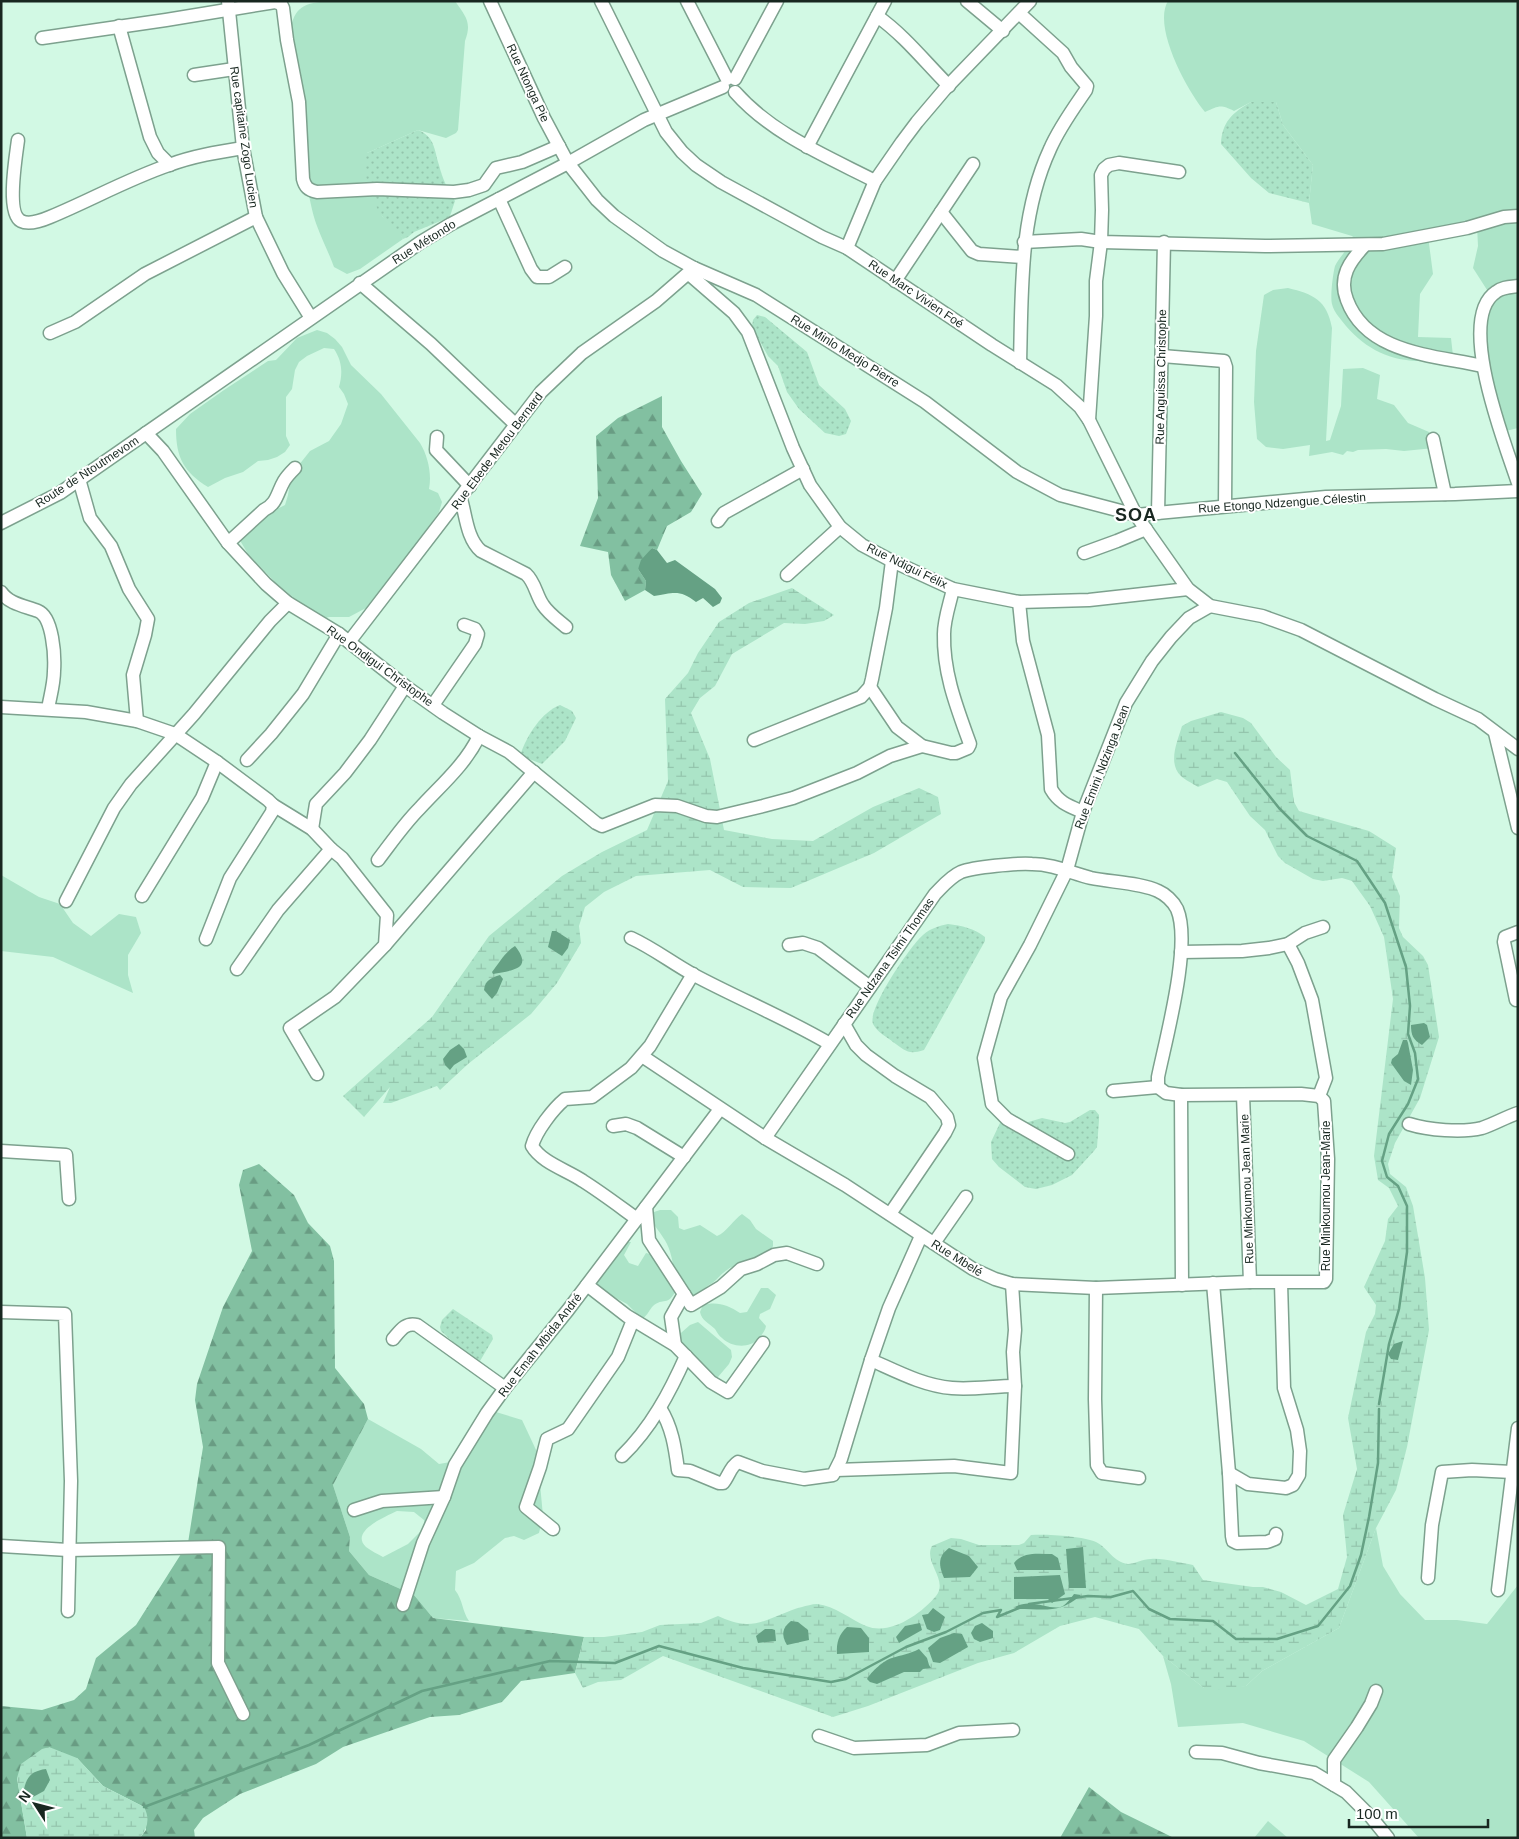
<svg xmlns="http://www.w3.org/2000/svg" width="1519" height="1839" font-family="Arial,sans-serif">
<defs>
<pattern id="forest-firs" width="22" height="20" patternUnits="userSpaceOnUse" patternTransform="scale(1.25)"><rect width="22" height="20" fill="#82c0a1"/><path d="M5 1l3.5 6h-7zM16 11l3.5 6h-7z" fill="#699c83"/></pattern>
<pattern id="wetland-marsh" width="20" height="14" patternUnits="userSpaceOnUse" patternTransform="scale(1.25)"><rect width="20" height="14" fill="#ace4c8"/><path d="M1 5h8M5 5V1M11 12h8M15 12V8" fill="none" stroke="#93c4ac"/></pattern>
<pattern id="park-dots" width="8" height="8" patternUnits="userSpaceOnUse" patternTransform="scale(1.25)"><rect width="8" height="8" fill="#ace4c8"/><path d="M2 2h.1M6 6h.1" fill="none" stroke="#93c4ac" stroke-width="1.8" stroke-linecap="round"/></pattern>
</defs>
<rect width="100%" height="100%" fill="#d2f9e4"/>
<!-- grass -->
<g fill="#ace4c8" fill-rule="evenodd">
<path d="M329 1H455C466 17 472 22 465 41L458 130 456 133 446 138 418 130 367 153 382 216 399 232 403 239 360 269 347 274 334 267C329 253 322 240 317 226 312 213 310 199 307 186L291 28C295 4 309 3 329 1Z"/>
<path d="M1168 1H1518V428L1506 431 1479 361 1489 293 1473 268 1478 246 1477 226 1428 236 1433 274 1420 294 1418 337 1451 338 1453 356C1413 368 1374 359 1346 326 1341 319 1334 313 1332 304 1330 297 1333 273 1335 266 1338 260 1344 253 1348 247L1363 246 1352 236 1312 224 1309 203 1313 165 1283 125 1276 102H1251L1234 111C1220 104 1219 106 1205 112 1188 92 1152 27 1168 1Z"/>
<path d="M1288 288C1313 294 1327 300 1332 328L1326 441 1330 440 1341 406 1343 369 1363 368 1380 375 1377 399 1394 405 1408 423 1429 432 1434 448 1404 451 1386 449 1358 450 1353 452 1347 451 1343 455 1332 452 1309 456 1310 445 1283 449 1266 447 1257 439 1254 402 1256 351 1264 295 1273 290Z"/>
<path d="M317 330 327 333 335 339 342 347 351 365 381 394 420 443C428 456 432 474 429 489L438 493 442 502 439 512 419 540 366 608 349 617H329L320 620 275 582 248 554 238 537 257 519 285 505 288 495 291 475 310 451 329 441 341 424 348 404 344 394 339 387C343 373 342 361 334 349L324 348 307 356 299 362 295 370 292 389 286 397V436L290 445 285 452 277 457 268 460 258 461 243 472 225 478 208 487C184 472 176 458 176 429L190 414 224 390 268 361 276 360 297 338Z"/>
<polygon points="1,875 39,897 60,904 73,923 91,936 119,914 136,917 141,933 128,955 128,975 133,993 53,957 1,951"/>
<path d="M660 1210H671L678 1217 679 1228 684 1230 700 1225 717 1236C727 1232 733 1220 742 1214L750 1220 756 1229 773 1241V1246L761 1268C750 1267 736 1262 727 1270 719 1275 718 1280 709 1285 703 1289 702 1295 695 1298 668 1281 678 1268 667 1244 662 1234 653 1225 648 1214Z"/>
<path d="M624 1242H631L624 1255 629 1263 638 1266 646 1253 650 1254 676 1290C668 1307 663 1297 653 1306 649 1310 648 1315 642 1319L627 1304 601 1290 597 1283 599 1276Z"/>
<path d="M761 1288H768L776 1295 770 1309 760 1314 759 1318 766 1326C765 1332 761 1335 758 1339 749 1349 731 1347 722 1338 719 1336 717 1332 715 1329 708 1322 702 1321 700 1312L703 1305C717 1301 728 1305 740 1313L747 1312Z"/>
<polygon points="698,1322 731,1350 732,1357 729,1364 718,1377 715,1379 673,1340 690,1325"/>
<path d="M496 1412 522 1420 537 1452 543 1516 539 1533 524 1540 514 1536 505 1538 474 1563 456 1571 455 1590C463 1600 462 1611 469 1621L433 1618 414 1595 369 1575 349 1551 350 1537 333 1485 368 1419 421 1449 439 1464 462 1460ZM397 1511 414 1512 424 1520 425 1527 408 1544 383 1557C378 1554 371 1551 366 1547 349 1531 387 1516 397 1511Z"/>
<polygon points="1376,1528 1383,1566 1400,1594 1425,1620 1457,1620 1487,1624 1518,1585 1518,1838 1419,1838 1369,1782 1304,1741 1243,1723 1178,1727 1171,1684 1163,1656 1204,1688 1246,1686 1262,1671 1339,1628"/>
<polygon points="1268,1821 1288,1838 1254,1838"/>
</g>
<!-- forest -->
<g fill="url(#forest-firs)">
<polygon points="662,396 662,427 681,461 702,494 691,512 667,526 657,550 652,548 638,569 646,581 645,590 625,601 611,575 608,552 580,546 598,498 596,436 618,418"/>
<polygon points="259,1164 294,1195 308,1223 330,1246 334,1261 335,1368 364,1404 368,1419 333,1485 350,1537 349,1551 369,1575 414,1595 433,1618 584,1637 575,1673 521,1681 502,1702 459,1715 430,1717 343,1747 316,1764 240,1794 203,1818 194,1830 195,1838 140,1838 146,1830 144,1807 103,1786 77,1758 17,1778 27,1838 1,1838 1,1706 42,1710 74,1700 86,1689 96,1658 136,1625 188,1543 203,1447 195,1400 197,1384 223,1307 252,1251 239,1185 243,1170"/>
<polygon points="1089,1787 1121,1812 1174,1838 1060,1838"/>
</g>
<!-- wetland -->
<g fill="url(#wetland-marsh)">
<polygon points="792,588 834,615 824,621 805,624 784,623 732,654 715,686 700,698 691,713 710,759 724,830 772,839 813,841 873,807 919,788 938,797 941,814 874,853 791,888 743,887 710,870 636,876 604,892 585,907 579,926 581,943 557,983 531,1014 468,1064 440,1090 437,1086 391,1103 383,1103 390,1087 364,1117 343,1096 432,1017 489,936 562,876 602,852 647,830 668,781 665,699 688,673 698,653 719,622 749,603"/>
<path d="M1221 712 1243 718 1251 723 1276 757 1290 770 1294 802 1299 811 1369 831 1396 848 1392 877 1400 896 1399 928 1403 937 1423 956 1428 965 1439 1037 1420 1098 1395 1143 1388 1164 1390 1174 1406 1187 1413 1206 1425 1278 1429 1330 1407 1447 1396 1490 1376 1528 1339 1628 1262 1671 1246 1686 1225 1690 1204 1688 1163 1656 1139 1629 1095 1617 1060 1626 1014 1653 978 1663 868 1706 833 1717 663 1656 621 1680 598 1682 583 1688 575 1673 584 1637H604L642 1632 660 1625 701 1623 718 1616C727 1620 737 1624 747 1624 766 1624 784 1611 802 1607 806 1606 812 1604 817 1604 835 1606 850 1619 866 1626 890 1636 921 1614 936 1596 949 1580 923 1562 932 1546L951 1538 961 1539 979 1545H1019L1024 1543 1031 1535C1047 1534 1082 1536 1096 1542 1108 1548 1113 1562 1128 1564 1134 1564 1143 1559 1151 1559 1164 1558 1180 1563 1193 1565L1203 1580 1253 1587H1263L1281 1592 1306 1605 1338 1589 1347 1557 1343 1515 1357 1469 1348 1418 1366 1332 1375 1314 1376 1305 1364 1287 1385 1241 1388 1219 1398 1206 1389 1188 1378 1180 1374 1156 1393 999 1384 937 1370 906 1352 881 1342 878 1323 881 1313 879 1285 863 1278 856 1265 830 1250 816 1227 782 1217 779 1198 787C1192 783 1185 780 1181 776 1167 763 1178 740 1182 726L1191 721Z"/>
<path d="M49 1747 77 1758 103 1786 144 1807C150 1818 148 1828 140 1838H27L17 1778 21 1764 42 1749Z"/>
</g>
<!-- park -->
<g fill="url(#park-dots)">
<path d="M1251 102H1276L1283 125 1313 165 1309 203 1269 193 1251 178 1221 144C1222 122 1232 113 1251 102Z"/>
<path d="M418 130C435 137 434 149 439 165 442 178 448 190 455 201L450 216 443 220 414 232 408 237 403 239C397 229 388 224 382 216 372 202 360 169 367 153Z"/>
<polygon points="757,315 765,317 807,352 819,385 845,409 851,421 846,434 839,436 825,433 799,409 787,392 778,366 768,356 752,327 753,320"/>
<path d="M560 705 572 711 576 718 565 741 542 764 529 759 521 753C527 735 542 712 560 705Z"/>
<path d="M948 924C962 926 974 928 985 937V941L924 1050C908 1055 906 1051 893 1042 887 1037 877 1032 873 1024 867 1009 911 945 923 935 931 928 939 926 948 924Z"/>
<polygon points="1090,1110 1095,1110 1099,1115 1099,1120 1097,1147 1094,1151 1072,1175 1052,1185 1036,1189 1025,1187 999,1167 992,1159 991,1142 1000,1123 1002,1121 1025,1123 1042,1118 1065,1123 1070,1122"/>
<polygon points="453,1309 492,1335 493,1339 480,1361 473,1360 441,1331 440,1327 442,1320"/>
</g>
<!-- water -->
<g fill="#65a184">
<path d="M652 548 657 550 667 563 675 560 715 589 722 598 720 603 713 607 703 598 696 602C680 589 673 593 654 596L645 590 646 581 638 569 641 560Z"/>
<polygon points="552,931 556,931 570,940 568,948 562,956 548,947"/>
<path d="M515 946C534 970 512 970 493 974L492 972C499 963 505 952 515 946Z"/>
<path d="M500 975 503 979 497 993 492 999 484 990C485 980 491 978 500 975Z"/>
<path d="M1424 1023 1427 1025 1430 1037 1422 1045C1413 1040 1411 1035 1411 1025Z"/>
<polygon points="1403,1040 1407,1040 1408,1043 1413,1070 1411,1085 1404,1081 1391,1063 1392,1059 1398,1054"/>
<polygon points="459,1044 464,1049 467,1057 454,1065 450,1070 445,1065 443,1059 450,1050"/>
<polygon points="1403,1341 1398,1360 1391,1359 1388,1354 1394,1344"/>
<polygon points="1083,1547 1086,1588 1069,1588 1066,1549"/>
<path d="M949 1548 969 1556 978 1567 970 1577 944 1578C939 1566 937 1557 949 1548Z"/>
<path d="M1052 1554 1058 1558 1061 1570H1017L1014 1563C1023 1551 1039 1554 1052 1554Z"/>
<polygon points="1060,1575 1065,1594 1052,1603 1048,1599 1014,1599 1014,1577"/>
<path d="M1074 1594 1081 1595C1060 1614 1045 1609 1018 1609L1015 1607C1032 1597 1051 1612 1063 1606 1067 1603 1071 1598 1074 1594Z"/>
<polygon points="933,1608 945,1617 940,1630 934,1632 927,1629 922,1615 928,1614"/>
<path d="M791 1621 798 1622 808 1630 809 1640 787 1645C781 1635 782 1628 791 1621Z"/>
<polygon points="920,1623 922,1630 899,1643 896,1637 905,1626"/>
<polygon points="982,1623 993,1631 993,1638 980,1642 974,1639 971,1633 975,1626"/>
<path d="M847 1627 861 1628 869 1638V1652L837 1654C836 1643 839 1634 847 1627Z"/>
<polygon points="765,1629 772,1629 775,1630 776,1641 758,1643 756,1636"/>
<polygon points="954,1633 962,1634 968,1647 940,1663 933,1662 928,1648 940,1638"/>
<path d="M919 1649 927 1658 929 1665 931 1668 923 1669 920 1672H904L877 1684 870 1682 867 1679C871 1672 884 1660 892 1658 901 1655 910 1654 919 1649Z"/>
<path d="M46 1769 50 1780 44 1791 33 1797 24 1789C27 1776 32 1771 46 1769Z"/>
</g>
<g fill="none" stroke-linecap="round" stroke-linejoin="round">
<!-- stream -->
<g stroke="#65a184" stroke-width="2.5">
<polyline points="1235,753 1279,808 1307,836 1357,861 1385,903 1406,967 1410,1006 1408,1034 1415,1053 1418,1079 1408,1104 1389,1134 1382,1161 1387,1177 1398,1186 1407,1206 1407,1252 1399,1309 1389,1344 1379,1404"/>
<polyline points="1029,1604 1088,1596 1111,1597 1133,1591 1149,1609 1170,1619 1213,1621 1236,1639 1277,1639 1318,1626 1350,1586 1361,1555 1369,1517 1378,1463 1379,1409"/>
<polyline points="144,1807 309,1745 422,1691 550,1661 615,1663 659,1646 743,1668 831,1682 846,1679 906,1647 946,1632 983,1613 1001,1610 997,1617 1019,1608"/>
</g>
<!-- minor casing -->
<g stroke="#7da18e" stroke-width="15">
<g id="minor">
<polyline points="228,1 243,148 256,217 283,273 311,318"/>
<polyline points="490,1 544,118 568,163 597,200 614,216 663,251 694,268 756,295 925,402 1017,472 1060,495 1136,515 1326,497 1455,494 1518,491"/>
<polyline points="601,1 666,132 682,152 696,165 721,182 822,237 847,248 992,345 1056,385 1080,407 1089,420 1136,515 1188,589 1210,606 1262,616 1301,630 1435,699 1478,719 1518,749"/>
<polyline points="687,1 727,79"/>
<polyline points="967,1 1003,31"/>
<path d="M1019 13 1063 53 1071 67 1087 86 1086 90C1073 109 1059 128 1050 149 1019 216 1022 291 1020 363"/>
<path d="M877 16C905 36 925 62 949 86"/>
<polyline points="119,26 150,137 158,153 170,165"/>
<path d="M42 38 166 20 275 2 281 4 283 8 287 40 299 102 303 179C305 187 308 190 317 192L377 189 454 192 469 190 484 185 496 168 522 162 559 146"/>
<polyline points="194,75 234,69"/>
<polyline points="735,79 777,1"/>
<path d="M735 92C772 134 826 156 875 181"/>
<path d="M18 140C16 156 6 213 21 221 29 225 43 220 50 217 91 200 128 179 169 165 193 156 218 152 243 148"/>
<polyline points="807,147 885,1"/>
<polyline points="499,199 531,269 537,277 549,277 565,267"/>
<polyline points="941,212 972,251 979,254 1022,257"/>
<polyline points="1024,242 1081,239 1101,242 1265,246 1383,244 1467,228 1504,217 1518,216"/>
<path d="M1365 245C1350 261 1338 277 1347 300 1367 354 1434 355 1482 366"/>
<polyline points="847,248 875,181 902,142 917,122 945,89 1030,1"/>
<polyline points="689,274 734,313 748,332 793,448 810,485 840,527 862,545 892,561 953,589 1019,602 1089,600 1188,589"/>
<polyline points="895,281 973,164"/>
<polyline points="360,283 431,344 515,424"/>
<path d="M1518 286C1510 287 1502 287 1496 292 1455 319 1506 446 1518 483"/>
<polyline points="50,333 75,322 145,274 256,217"/>
<polyline points="1162,356 1224,361 1226,367 1225,506"/>
<polyline points="1089,420 1096,316 1096,281 1101,242 1102,210 1101,175 1104,169 1109,165 1119,163 1179,172"/>
<polyline points="146,433 163,451 228,543 266,584 288,603 339,634 405,686 443,713 479,736 509,752 596,823 602,826 655,805 677,806 706,816 717,817 763,806 793,798 857,773 890,756 922,746"/>
<polyline points="437,437 436,450 470,486"/>
<polyline points="1433,439 1445,494"/>
<polyline points="79,479 90,518 111,546 129,589 148,619 145,635 133,675 137,721"/>
<path d="M461 499C466 516 467 539 481 551L526 574C535 582 536 595 543 605 549 614 558 620 566 627"/>
<polyline points="1158,513 1164,242"/>
<polyline points="718,521 724,513 803,469"/>
<polyline points="1,523 60,493 421,242 451,224 568,163 644,120 723,87"/>
<path d="M228 543 264 510C277 504 277 493 284 481 287 476 291 472 295 468"/>
<polyline points="1084,553 1117,541 1146,529"/>
<polyline points="787,575 840,527"/>
<path d="M1 592C9 604 25 606 38 611 53 617 55 656 54 671 54 684 50 697 48 709"/>
<path d="M1019 602 1023 641 1048 735 1051 789C1059 803 1069 806 1083 812"/>
<polyline points="349,642 541,392 582,353 656,301 694,268"/>
<path d="M870 687 897 727 922 746 951 753H956L968 748 970 744C957 708 943 673 944 634 944 619 950 603 953 589"/>
<polyline points="433,705 475,644 478,634 475,629 464,625"/>
<polyline points="1,707 86,712 137,721 175,734 217,762 268,800 273,805 272,812 230,878 206,939"/>
<polyline points="1495,733 1518,828"/>
<polyline points="754,740 861,697 870,687 872,679 886,608 892,561"/>
<polyline points="247,760 271,734 303,694 339,634"/>
<polyline points="312,829 316,804 345,773 370,740 405,686"/>
<path d="M378 860C391 843 404 824 420 808 441 785 465 765 479 736"/>
<polyline points="142,896 202,798 217,762"/>
<polyline points="66,901 114,808 131,784 194,714 270,621 288,603"/>
<path d="M631 938C653 948 672 963 694 975 739 999 786 1018 830 1044"/>
<polyline points="1288,944 1298,963 1312,1000 1326,1078 1319,1096"/>
<polyline points="385,945 534,772"/>
<polyline points="789,945 803,943 818,948 870,987"/>
<polyline points="1181,952 1242,951 1269,948 1288,944 1305,933 1323,927"/>
<polyline points="237,969 278,910 331,849 312,829 273,805"/>
<polyline points="1516,1000 1504,942 1505,937 1518,932"/>
<polyline points="844,1024 856,1045 866,1055 895,1076 930,1097 947,1117 949,1125 945,1133 890,1214"/>
<polyline points="642,1056 765,1138 845,1185 973,1269 995,1279 1012,1284 1096,1288 1250,1282 1324,1282 1326,1279 1328,1159 1324,1101 1319,1096 1301,1094 1181,1095 1166,1093 1158,1087"/>
<polyline points="317,1074 290,1028 335,997 385,945 387,915 342,858 331,849"/>
<polyline points="1113,1091 1158,1087"/>
<polyline points="1181,1095 1182,1285"/>
<polyline points="1243,1095 1250,1282"/>
<path d="M1409 1124C1428 1130 1462 1133 1482 1128 1494 1124 1506 1117 1518 1113"/>
<polyline points="613,1126 626,1124 637,1128 684,1157"/>
<path d="M765 1138 935 894C943 886 950 877 961 872 974 867 1017 863 1032 864 1053 864 1071 873 1091 878 1110 882 1142 883 1158 891 1165 894 1173 901 1177 909 1192 944 1166 1038 1158 1077V1087"/>
<polyline points="1,1151 66,1155 69,1199"/>
<polyline points="1068,1154 1007,1119 992,1104 984,1058 1001,997 1030,945 1067,870 1083,812 1126,703 1152,661 1171,637 1189,618 1210,606"/>
<polyline points="646,1207 649,1240 684,1294 671,1317 675,1345"/>
<path d="M637 1219C619 1206 602 1193 583 1181 567 1170 542 1163 532 1146 536 1131 553 1109 565 1099L592 1097 631 1068 650 1046 693 974"/>
<polyline points="934,1243 966,1197"/>
<polyline points="1213,1283 1229,1473 1232,1536 1233,1541 1237,1543 1267,1542 1275,1539 1276,1534"/>
<polyline points="587,1285 627,1316 675,1345 711,1382 728,1392 763,1343"/>
<polyline points="1096,1288 1095,1399 1097,1465 1102,1473 1139,1478"/>
<polyline points="684,1294 691,1305 721,1287 741,1269 757,1264 774,1255 787,1253 817,1264"/>
<polyline points="1,1312 65,1314 71,1481 68,1611"/>
<path d="M393 1339C400 1331 405 1322 417 1325L505 1388"/>
<path d="M871 1360C896 1371 924 1386 952 1388 972 1390 994 1386 1015 1386"/>
<path d="M660 1408C672 1427 675 1447 678 1470L690 1471 719 1483H723C729 1476 730 1467 738 1462L762 1471 804 1479 833 1475 841 1459 871 1360 889 1308 921 1236"/>
<path d="M622 1456C651 1428 670 1392 686 1356"/>
<polyline points="836,1470 954,1466 1011,1473 1015,1386 1013,1352 1015,1330 1012,1284"/>
<polyline points="1229,1473 1248,1484 1286,1488 1293,1485 1299,1475 1300,1451 1297,1430 1284,1388 1281,1283"/>
<polyline points="354,1510 382,1501 444,1497"/>
<polyline points="553,1529 526,1507 540,1467 547,1439 568,1429 618,1357 633,1320"/>
<polyline points="1,1546 68,1550 219,1547 218,1663 243,1714"/>
<polyline points="1428,1578 1432,1525 1442,1472 1472,1470 1512,1472"/>
<polyline points="1498,1590 1518,1428"/>
<polyline points="403,1605 423,1543 444,1497 455,1465 487,1413 505,1388 568,1310 720,1109"/>
<polyline points="819,1736 854,1748 927,1745 959,1733 1013,1730"/>
<polyline points="1196,1752 1222,1753 1259,1763 1314,1773 1346,1792 1371,1817 1388,1838"/>
<polyline points="1334,1785 1334,1760 1357,1727 1371,1704 1376,1691"/>
</g>
</g>
<!-- minor -->
<use href="#minor" stroke="#fff" stroke-width="12"/>
</g>
<g text-anchor="middle" dominant-baseline="central" stroke-width="4" stroke-linejoin="round" paint-order="stroke">
<!-- street labels -->
<g font-size="12" fill="#182720" stroke="#fff">
<text transform="translate(528 83) rotate(65)">Rue Ntonga Pie</text>
<text transform="translate(244 137) rotate(82)">Rue capitaine Zogo Lucien</text>
<text transform="translate(424 242) rotate(-32)">Rue Métondo</text>
<text transform="translate(916 294) rotate(34)">Rue Marc Vivien Foé</text>
<text transform="translate(845 351) rotate(32)">Rue Minlo Medjo Pierre</text>
<text transform="translate(1161 377) rotate(-89)">Rue Anguissa Christophe</text>
<text transform="translate(497 451) rotate(-53)">Rue Ebede Metou Bernard</text>
<text transform="translate(87 472) rotate(-33)">Route de Ntoutmevom</text>
<text transform="translate(1282 503) rotate(-4)">Rue Etongo Ndzengue Célestin</text>
<text transform="translate(907 566) rotate(26)">Rue Ndigui Félix</text>
<text transform="translate(380 666) rotate(36)">Rue Ondigui Christophe</text>
<text transform="translate(1102 767) rotate(-69)">Rue Emini Ndzinga Jean</text>
<text transform="translate(890 958) rotate(-55)">Rue Ndzana Tsimi Thomas</text>
<text transform="translate(1247 1189) rotate(-92)">Rue Minkoumou Jean Marie</text>
<text transform="translate(1326 1196) rotate(-90)">Rue Minkoumou Jean-Marie</text>
<text transform="translate(957 1258) rotate(32)">Rue Mbelé</text>
<text transform="translate(540 1345) rotate(-52)">Rue Emah Mbida André</text>
</g>
<!-- district labels -->
<g font-size="18" font-weight="bold" letter-spacing="1" fill="#182720" stroke="#fff">
<text x="1136" y="515">SOA</text>
</g>
</g>
<!-- border -->
<rect width="1519" height="1839" fill="none" stroke="#182720" stroke-width="5"/>
<!-- north arrow -->
<g transform="translate(35 1804) rotate(306)" stroke="#ffffff" stroke-width="4" paint-order="stroke">
<path d="M0-4L9 19L0 12L-9 19Z" fill="#182720"/>
<text y="-8" font-size="14" font-weight="bold" text-anchor="middle" fill="#182720">N</text>
</g>
<!-- scale -->
<path d="M1349 1819v8h139v-8" fill="none" stroke="#182720" stroke-width="2.5"/>
<text x="1356" y="1819" font-size="15" fill="#182720" stroke="#ffffff" stroke-width="4" paint-order="stroke">100 m</text>
</svg>
